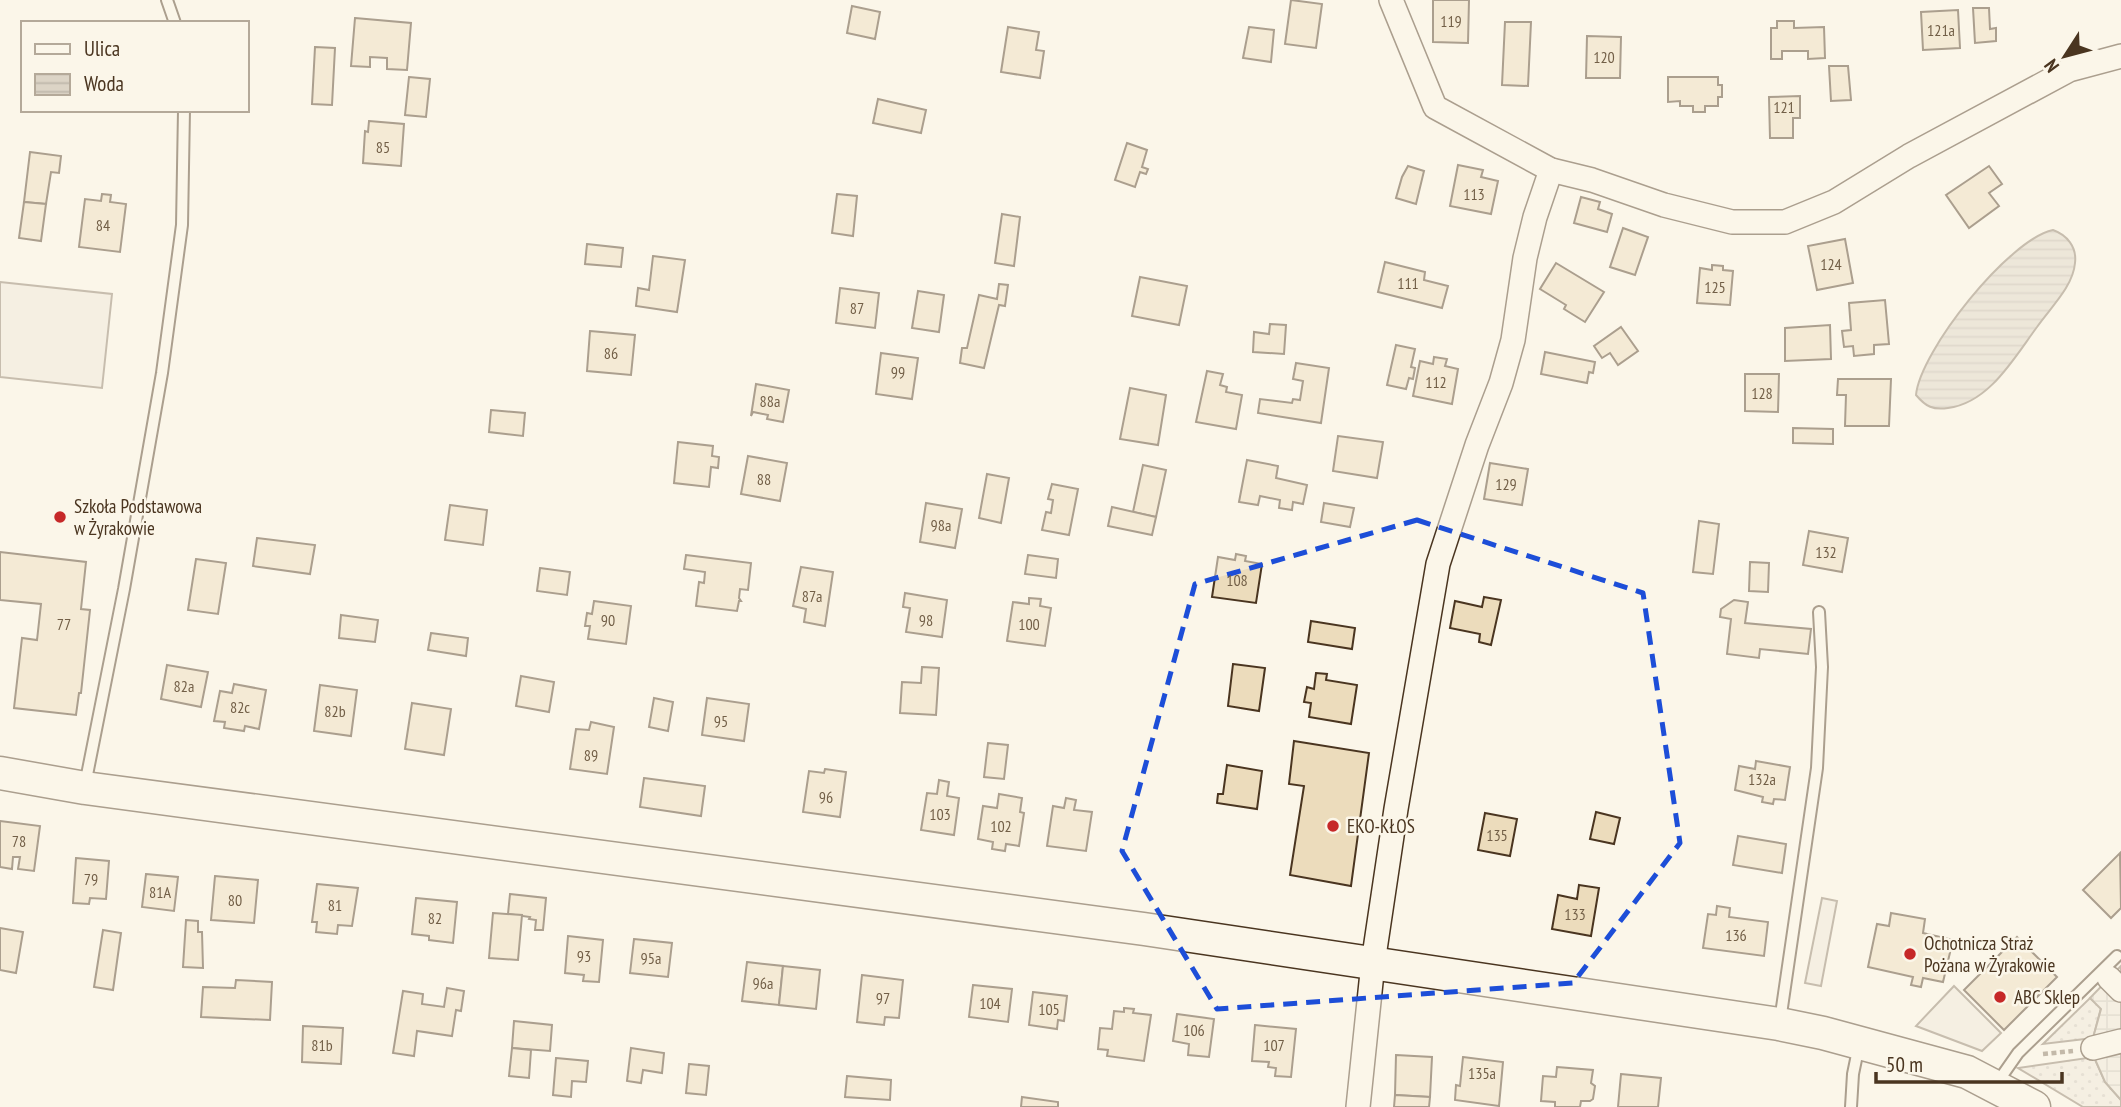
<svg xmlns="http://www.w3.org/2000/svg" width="2121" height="1107" font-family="'PT Sans Narrow',sans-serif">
<defs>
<pattern id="grass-dots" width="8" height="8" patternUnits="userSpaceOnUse" patternTransform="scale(1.75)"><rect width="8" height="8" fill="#ede6d9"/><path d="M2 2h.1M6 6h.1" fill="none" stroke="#cdc6ba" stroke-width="1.8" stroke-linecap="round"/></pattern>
<pattern id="plaza-grid" width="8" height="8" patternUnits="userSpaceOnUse" patternTransform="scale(1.75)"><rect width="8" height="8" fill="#ede7d9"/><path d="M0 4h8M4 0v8" fill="none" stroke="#cdc7ba"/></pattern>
<pattern id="water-rules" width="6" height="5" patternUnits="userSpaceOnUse" patternTransform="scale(1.75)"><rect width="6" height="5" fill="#dcd4c6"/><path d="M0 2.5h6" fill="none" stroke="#beb7aa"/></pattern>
</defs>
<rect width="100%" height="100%" fill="#fbf6e9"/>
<!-- grass -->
<g fill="url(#grass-dots)" stroke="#887966" stroke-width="2">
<polygon points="2090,998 2101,1008 2093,1038 2043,1044"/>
<polygon points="2094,1057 2105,1082 2121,1100 2121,1107 2083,1107 2018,1068"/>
</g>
<!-- pitch -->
<polygon fill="#ede6d9" stroke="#887966" stroke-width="2" points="0,282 112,294 102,388 0,377"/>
<!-- parking -->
<g fill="#ede7d9" stroke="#887966" stroke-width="2">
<polygon points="1822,898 1837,901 1821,986 1805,983"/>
<polygon points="1954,986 2001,1033 1982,1051 1916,1026"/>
</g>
<!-- plaza -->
<polygon fill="url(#plaza-grid)" stroke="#887966" stroke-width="2" points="2121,966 2121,1100 2105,1082 2094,1057 2093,1038 2101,1009 2090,998"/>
<!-- water -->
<path fill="url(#water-rules)" stroke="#887966" stroke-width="2" d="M2053 230C2067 235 2077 247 2075 263 2073 287 2050 308 2037 327 2014 358 1989 403 1948 408 1933 410 1926 407 1916 395 1920 351 2009 239 2053 230Z"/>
<!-- building -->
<g fill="#ecdcbc" stroke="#4a3520" stroke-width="2">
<polygon points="1291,0 1322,4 1316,48 1285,44"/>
<polygon points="1433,0 1469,0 1468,43 1433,42"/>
<polygon points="852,6 880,12 875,39 847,33"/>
<polygon points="1973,8 1989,8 1990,29 1996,28 1996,41 1975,43"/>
<polygon points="1958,10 1960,48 1923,50 1921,12"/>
<polygon points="355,18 411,23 407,70 387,69 387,58 370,57 370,67 351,66"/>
<polygon points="1777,21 1794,21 1794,28 1824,27 1825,58 1808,59 1808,51 1782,51 1782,59 1771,59 1771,28 1777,28"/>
<polygon points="1505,22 1531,22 1528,86 1502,85"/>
<polygon points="1008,27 1039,32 1036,50 1044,51 1040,78 1001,72"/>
<polygon points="1249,27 1274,30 1271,62 1243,58"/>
<polygon points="1587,36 1621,37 1620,78 1586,78"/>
<polygon points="315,47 335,48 332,105 312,104"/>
<polygon points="1829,66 1848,66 1851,100 1831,101"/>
<polygon points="409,77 430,79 426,117 405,115"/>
<polygon points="1668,77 1718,77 1718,85 1722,85 1722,97 1718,97 1718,106 1705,106 1705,112 1693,112 1693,106 1680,106 1680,101 1668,102"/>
<polygon points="1800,96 1800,118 1793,118 1793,138 1770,138 1769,97"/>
<polygon points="878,99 926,110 921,133 873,123"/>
<polygon points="369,121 404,124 401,166 363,163 365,131 368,132"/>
<polygon points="1127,143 1147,150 1142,167 1148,169 1146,174 1140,172 1135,187 1115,180"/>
<polygon points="30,152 61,156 59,173 51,172 46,204 24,202"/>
<polygon points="1458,165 1483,170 1481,177 1498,181 1491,214 1450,206"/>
<polygon points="1408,166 1424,171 1416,204 1396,198 1402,177"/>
<polygon points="1989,166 2002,184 1989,193 1999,206 1969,228 1946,195"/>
<polygon points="102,194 111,195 110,202 126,204 120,252 79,247 85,199 101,201"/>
<polygon points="837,194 857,196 853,236 832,233"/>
<polygon points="1581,197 1600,202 1598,209 1612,214 1607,232 1574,223"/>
<polygon points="24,202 46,204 41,241 19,238"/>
<polygon points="1002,214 1020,217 1014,266 995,263"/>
<polygon points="1623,228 1648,237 1635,275 1610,267"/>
<polygon points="1845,239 1853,283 1817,290 1808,246"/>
<polygon points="587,244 623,248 621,267 585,264"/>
<polygon points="653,256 685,260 677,312 636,306 638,288 649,290"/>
<polygon points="1385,262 1425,272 1424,280 1448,286 1442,308 1378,292"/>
<polygon points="1556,263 1604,292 1585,322 1564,309 1566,305 1540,289"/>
<polygon points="1712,265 1723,266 1723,270 1733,271 1730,305 1697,303 1700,268 1712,270"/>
<polygon points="1140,277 1187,286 1179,325 1132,316"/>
<polygon points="999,284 1008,285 1005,306 999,305 984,368 960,363 962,348 967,348 979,295 997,299"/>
<polygon points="840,288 879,293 875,328 836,323"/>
<polygon points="918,291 944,295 939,332 912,328"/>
<polygon points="1885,300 1889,344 1874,345 1874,354 1854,356 1853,346 1844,347 1842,331 1851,330 1849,303"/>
<polygon points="1270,324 1286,325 1284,354 1253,352 1254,332 1269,334"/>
<polygon points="1830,325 1831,359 1785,361 1785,328"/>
<polygon points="1621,327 1638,351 1618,365 1610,353 1602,358 1594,346"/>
<polygon points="590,331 635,335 631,375 587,371"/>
<polygon points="1396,345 1415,349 1411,367 1415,368 1413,379 1409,378 1406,389 1387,385"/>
<polygon points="1545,352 1595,362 1593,373 1589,372 1587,383 1541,374"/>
<polygon points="881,353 918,358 912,399 876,394"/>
<polygon points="1434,357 1447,359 1445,366 1458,369 1452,404 1413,396 1420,361 1433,364"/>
<polygon points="1296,363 1329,368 1321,423 1258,413 1260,399 1292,403 1293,399 1300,400 1303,381 1293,379"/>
<polygon points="1207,371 1223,374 1220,385 1227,387 1226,392 1242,395 1236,429 1196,422"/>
<polygon points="1745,374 1779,374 1778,412 1745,411"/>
<polygon points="1838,379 1891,379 1889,426 1845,426 1846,395 1837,395"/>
<polygon points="756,384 789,390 783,422 767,419 768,415 753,412 751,416"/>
<polygon points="1130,388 1166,395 1158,445 1120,439"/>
<polygon points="491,410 525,413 523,436 489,432"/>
<polygon points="1793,428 1833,429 1833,444 1793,443"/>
<polygon points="1338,436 1383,442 1377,478 1333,471"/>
<polygon points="678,442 713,446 712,456 719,457 718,468 711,467 709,487 674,483"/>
<polygon points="748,456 787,463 780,501 741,494"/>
<polygon points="1247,460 1278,466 1276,478 1307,485 1303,504 1293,502 1292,510 1279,508 1280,500 1260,496 1258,505 1239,502"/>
<polygon points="1490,463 1528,469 1522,505 1484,499"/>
<polygon points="1143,465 1166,470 1156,517 1133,512"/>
<polygon points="987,474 1009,478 1001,523 979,518"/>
<polygon points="1052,484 1078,489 1069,535 1042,530 1046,512 1051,513 1053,500 1048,499"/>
<polygon points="926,503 962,509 955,548 920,542"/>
<polygon points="1324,503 1354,508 1350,527 1321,522"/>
<polygon points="450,505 487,510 483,545 445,540"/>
<polygon points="1112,507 1156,517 1152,535 1108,526"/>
<polygon points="1699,521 1719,524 1713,574 1693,572"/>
<polygon points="1809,531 1848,538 1842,572 1803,565"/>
<polygon points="257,538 315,545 310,574 253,566"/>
<polygon points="0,552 86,562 81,609 90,610 81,693 79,693 76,715 14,708 22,638 37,640 41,604 0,600"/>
<polygon points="1236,554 1246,556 1245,561 1262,564 1256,603 1212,597 1218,557 1235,560"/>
<polygon points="686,555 751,563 748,590 740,589 739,598 741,601 739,601 737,611 696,606 699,582 704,583 705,572 684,569"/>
<polygon points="1028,555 1058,559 1056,578 1025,574"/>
<polygon points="196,559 226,563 218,614 188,610"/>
<polygon points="1750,562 1769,563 1768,592 1749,591"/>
<polygon points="801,567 833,572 825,626 804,622 806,609 793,606"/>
<polygon points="540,568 570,572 567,595 537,591"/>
<polygon points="905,593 947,600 942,637 906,632 910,608 903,607"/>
<polygon points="1484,597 1501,600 1491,645 1479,642 1480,634 1450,628 1455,601 1482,607"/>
<polygon points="1029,598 1041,599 1040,606 1051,608 1045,646 1007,641 1013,602 1029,604"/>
<polygon points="1734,600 1748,602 1745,623 1811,629 1808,654 1760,649 1759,658 1727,654 1731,619 1720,617 1721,609"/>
<polygon points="594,601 631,606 626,644 588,639 590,626 585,626 587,613 592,614"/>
<polygon points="341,615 378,620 375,642 339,638"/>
<polygon points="1311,621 1355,628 1352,649 1308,642"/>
<polygon points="431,633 468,638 466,656 428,650"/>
<polygon points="1233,664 1265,668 1259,711 1228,706"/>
<polygon points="167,665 208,672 201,707 161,699"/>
<polygon points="922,667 939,668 936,715 900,713 902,682 921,683"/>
<polygon points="1316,673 1327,674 1326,680 1357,685 1351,724 1309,717 1311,703 1304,702 1307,687 1314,689"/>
<polygon points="521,676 554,682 549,712 516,706"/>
<polygon points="234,684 266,690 259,729 245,726 244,731 224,728 225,722 214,721 220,691 232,693"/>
<polygon points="320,685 357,690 351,736 314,731"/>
<polygon points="654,698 673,702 668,731 649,727"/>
<polygon points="707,698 749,704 744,741 702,735"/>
<polygon points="412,703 451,709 444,755 405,749"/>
<polygon points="591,722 614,727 607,774 570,769 576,729 589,730"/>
<polygon points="1294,741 1369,753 1351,886 1290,875 1304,786 1289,784"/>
<polygon points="988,743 1008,745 1004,779 984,777"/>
<polygon points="1756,761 1790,767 1785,800 1774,799 1773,804 1762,802 1763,797 1735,790 1739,766 1755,769"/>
<polygon points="1227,765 1262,771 1257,809 1217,803 1218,794 1223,794"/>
<polygon points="825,769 846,772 840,817 803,812 809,771 824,773"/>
<polygon points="644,778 705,786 701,816 640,807"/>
<polygon points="939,780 949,782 947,796 959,798 954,835 921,830 927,793 937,794"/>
<polygon points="999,794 1022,798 1020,812 1024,813 1019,846 1006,844 1005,851 992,849 993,842 978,839 983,806 997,808"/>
<polygon points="1066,798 1076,800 1074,810 1092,812 1086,851 1047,846 1053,806 1064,808"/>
<polygon points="1596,812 1620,818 1614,844 1590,839"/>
<polygon points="1485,813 1517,819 1510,856 1478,850"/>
<polygon points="0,821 40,826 34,871 18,869 20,857 13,857 12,869 0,867"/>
<polygon points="1738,836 1786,844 1782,873 1733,865"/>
<polygon points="2120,853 2121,908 2111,918 2083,890"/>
<polygon points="76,858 109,861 106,899 90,898 89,904 73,903"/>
<polygon points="146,874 178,877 174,911 142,907"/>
<polygon points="215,876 258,880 254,923 211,920"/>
<polygon points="317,884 358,888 352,926 338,925 337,934 316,932 317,922 312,922"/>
<polygon points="1579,885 1599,888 1591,936 1552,929 1558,895 1577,899"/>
<polygon points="510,894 546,898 543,930 535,930 536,920 529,919 530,917 508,914"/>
<polygon points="416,898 457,902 453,943 429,940 429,936 412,934"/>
<polygon points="1717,906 1730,908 1729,917 1768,922 1764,956 1703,948 1708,914 1716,915"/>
<polygon points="493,913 522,915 518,960 489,958"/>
<polygon points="1891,913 1925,919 1923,933 1953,940 1943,982 1923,978 1921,987 1911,985 1913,977 1868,967 1877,924 1889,926"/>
<polygon points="186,920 198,921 198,932 202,932 203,968 183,967"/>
<polygon points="0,928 23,932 16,973 0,970"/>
<polygon points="103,930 121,933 113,990 94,987"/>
<polygon points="568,936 603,940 599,982 583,981 584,975 565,973"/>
<polygon points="2017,937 2057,977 2004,1030 1964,990"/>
<polygon points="634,939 672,943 668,977 630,973"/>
<polygon points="747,962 783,966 779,1005 742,1001"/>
<polygon points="783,966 820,970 816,1009 779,1005"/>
<polygon points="862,975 903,980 899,1018 885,1017 884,1025 857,1022"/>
<polygon points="236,980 272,982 270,1020 201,1017 203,987 235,988"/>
<polygon points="973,985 1012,989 1008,1022 969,1017"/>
<polygon points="447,988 464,991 461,1011 456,1010 452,1036 417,1031 414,1056 393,1053 403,991 423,994 422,1004 444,1007"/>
<polygon points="1033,992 1067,996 1064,1021 1058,1020 1057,1029 1029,1025"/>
<polygon points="1124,1008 1134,1009 1133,1013 1151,1015 1144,1061 1107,1056 1108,1050 1098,1049 1100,1028 1112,1029 1114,1011 1124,1012"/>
<polygon points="1177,1014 1214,1019 1209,1057 1188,1055 1189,1044 1173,1041"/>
<polygon points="514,1021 552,1025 550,1051 512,1048"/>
<polygon points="1255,1025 1296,1029 1291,1077 1275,1076 1276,1068 1268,1067 1269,1062 1252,1061"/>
<polygon points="303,1026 343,1028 341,1064 302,1062"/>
<polygon points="512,1048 531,1050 529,1078 509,1076"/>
<polygon points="631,1048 664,1053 662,1073 643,1070 641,1083 627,1081"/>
<polygon points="1396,1055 1432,1057 1430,1097 1395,1095"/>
<polygon points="1463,1057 1503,1062 1499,1106 1455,1100 1456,1085 1460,1086"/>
<polygon points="556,1058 588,1061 586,1082 572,1081 571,1097 553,1095"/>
<polygon points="689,1064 709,1066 706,1095 686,1093"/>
<polygon points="1557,1067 1593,1070 1591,1083 1595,1086 1593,1099 1590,1101 1581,1101 1580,1107 1555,1107 1555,1102 1541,1101 1543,1076 1556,1077"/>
<polygon points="1621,1074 1661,1078 1658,1107 1618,1107"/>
<polygon points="847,1076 891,1080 890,1100 845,1097"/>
<polygon points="1395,1095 1430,1097 1429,1107 1394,1107"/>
<polygon points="1022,1097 1058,1102 1058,1107 1021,1107"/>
</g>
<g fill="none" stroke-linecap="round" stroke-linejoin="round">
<!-- lane casing -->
<g stroke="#4a3520" stroke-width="14">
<g id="lane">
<polyline points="167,0 175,23"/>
<polyline points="85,785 124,589 162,373 182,225 184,110"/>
<polyline points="1780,1021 1817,768 1822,667 1819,612"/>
<polyline points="1997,1083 2018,1053 2117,956"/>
<polyline points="1851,1107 1853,1074 1859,1045"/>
</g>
</g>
<!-- street casing -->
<g stroke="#4a3520" stroke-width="26">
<g id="street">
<polyline points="1391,0 1435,107 1551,170 1592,180 1664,205 1732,222 1785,222 1834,202 1909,156 2069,70 2121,56"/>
<polyline points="2109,978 2121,990"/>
<polyline points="2093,1048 2121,1041"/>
<polyline points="1358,1107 1373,963 1396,809 1438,564 1477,445 1501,383 1513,340 1525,258 1535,217 1551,170"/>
</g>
</g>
<!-- secondary casing -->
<g stroke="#4a3520" stroke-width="35">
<polyline id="secondary" points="0,773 85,788 1144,929 1779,1024 1823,1033 1967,1072 2034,1107"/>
</g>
<!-- path -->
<polyline stroke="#7f6f5c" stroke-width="4.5" stroke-dasharray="5 3.5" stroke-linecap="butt" points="2043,1054 2073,1051"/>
<!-- lane -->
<use href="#lane" stroke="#fbf6e9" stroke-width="10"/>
<!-- street -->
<use href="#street" stroke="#fbf6e9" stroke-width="23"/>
<!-- secondary -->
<use href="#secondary" stroke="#fbf6e9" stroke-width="32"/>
</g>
<!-- marked area -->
<path d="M0 0H2121V1107H0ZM1417 520 1643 593 1680 843 1573 983 1217 1009 1122 851 1195 584Z" fill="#fbf6e9" fill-opacity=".55" fill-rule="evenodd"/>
<path fill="none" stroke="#1d4ed8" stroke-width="5" stroke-dasharray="14 9" stroke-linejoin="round" d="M1417 520 1643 593 1680 843 1573 983 1217 1009 1122 851 1195 584Z"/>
<!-- markers -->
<g fill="#c62828" stroke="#fbf6e9" stroke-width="2.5">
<circle cx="60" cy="517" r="7"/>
<circle cx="1333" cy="826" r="7"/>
<circle cx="1910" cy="954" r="7"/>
<circle cx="2000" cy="997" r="7"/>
</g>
<g text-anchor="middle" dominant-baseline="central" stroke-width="5" stroke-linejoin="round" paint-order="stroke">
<!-- number labels -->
<g font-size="16" fill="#725f47">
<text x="1451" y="21">119</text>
<text x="1941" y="30">121a</text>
<text x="1604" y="57">120</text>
<text x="1784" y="107">121</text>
<text x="383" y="147">85</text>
<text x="1474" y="194">113</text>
<text x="103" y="225">84</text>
<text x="1831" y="264">124</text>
<text x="1408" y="283">111</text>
<text x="1715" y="287">125</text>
<text x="857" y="308">87</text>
<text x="611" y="353">86</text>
<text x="898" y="372">99</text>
<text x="1436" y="382">112</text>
<text x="1762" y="393">128</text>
<text x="770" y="401">88a</text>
<text x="764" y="479">88</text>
<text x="1506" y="484">129</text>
<text x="941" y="525">98a</text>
<text x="1826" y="552">132</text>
<text x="1237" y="580">108</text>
<text x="812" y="596">87a</text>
<text x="608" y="620">90</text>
<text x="926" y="620">98</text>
<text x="64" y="624">77</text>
<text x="1029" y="624">100</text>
<text x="184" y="686">82a</text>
<text x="240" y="707">82c</text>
<text x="335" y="711">82b</text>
<text x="721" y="721">95</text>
<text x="591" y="755">89</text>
<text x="1762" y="779">132a</text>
<text x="826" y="797">96</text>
<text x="940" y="814">103</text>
<text x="1001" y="826">102</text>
<text x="1497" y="835">135</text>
<text x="19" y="841">78</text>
<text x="91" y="879">79</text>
<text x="160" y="892">81A</text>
<text x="235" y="900">80</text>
<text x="335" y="905">81</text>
<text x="1575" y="914">133</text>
<text x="435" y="918">82</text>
<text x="1736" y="935">136</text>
<text x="584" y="956">93</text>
<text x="651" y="958">95a</text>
<text x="763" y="983">96a</text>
<text x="883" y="998">97</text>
<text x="990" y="1003">104</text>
<text x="1049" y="1009">105</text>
<text x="1194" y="1030">106</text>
<text x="322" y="1045">81b</text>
<text x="1274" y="1045">107</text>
<text x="1482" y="1073">135a</text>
</g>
<!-- poi labels -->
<g font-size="19" fill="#4a3520" stroke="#fbf6e9" text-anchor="start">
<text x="74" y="506">Szkoła Podstawowa<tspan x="74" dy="22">w Żyrakowie</tspan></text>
<text x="1347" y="826">EKO-KŁOS</text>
<text x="1924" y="943">Ochotnicza Straż<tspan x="1924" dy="22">Pożana w Żyrakowie</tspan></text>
<text x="2014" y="997">ABC Sklep</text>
</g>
</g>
<!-- legend -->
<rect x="21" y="21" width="228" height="91" fill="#fbf6e9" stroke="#b4a999" stroke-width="2"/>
<rect x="35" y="44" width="35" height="10" fill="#fbf6e9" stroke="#b4a999" stroke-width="2"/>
<text x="84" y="56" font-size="21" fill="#4a3520">Ulica</text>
<rect x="35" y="74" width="35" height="21" fill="url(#water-rules)" stroke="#b4a999" stroke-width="2"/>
<text x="84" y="91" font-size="21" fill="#4a3520">Woda</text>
<!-- north arrow -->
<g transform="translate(2065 56) rotate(234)" stroke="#fbf6e9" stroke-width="5" paint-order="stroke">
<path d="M0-5L12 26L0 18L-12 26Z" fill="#4a3520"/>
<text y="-10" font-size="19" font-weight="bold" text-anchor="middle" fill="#4a3520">N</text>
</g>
<!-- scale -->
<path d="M1876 1072v10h186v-10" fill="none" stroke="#4a3520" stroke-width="3.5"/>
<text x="1886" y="1072" font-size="21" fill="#4a3520" stroke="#fbf6e9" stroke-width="5" paint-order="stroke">50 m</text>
</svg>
